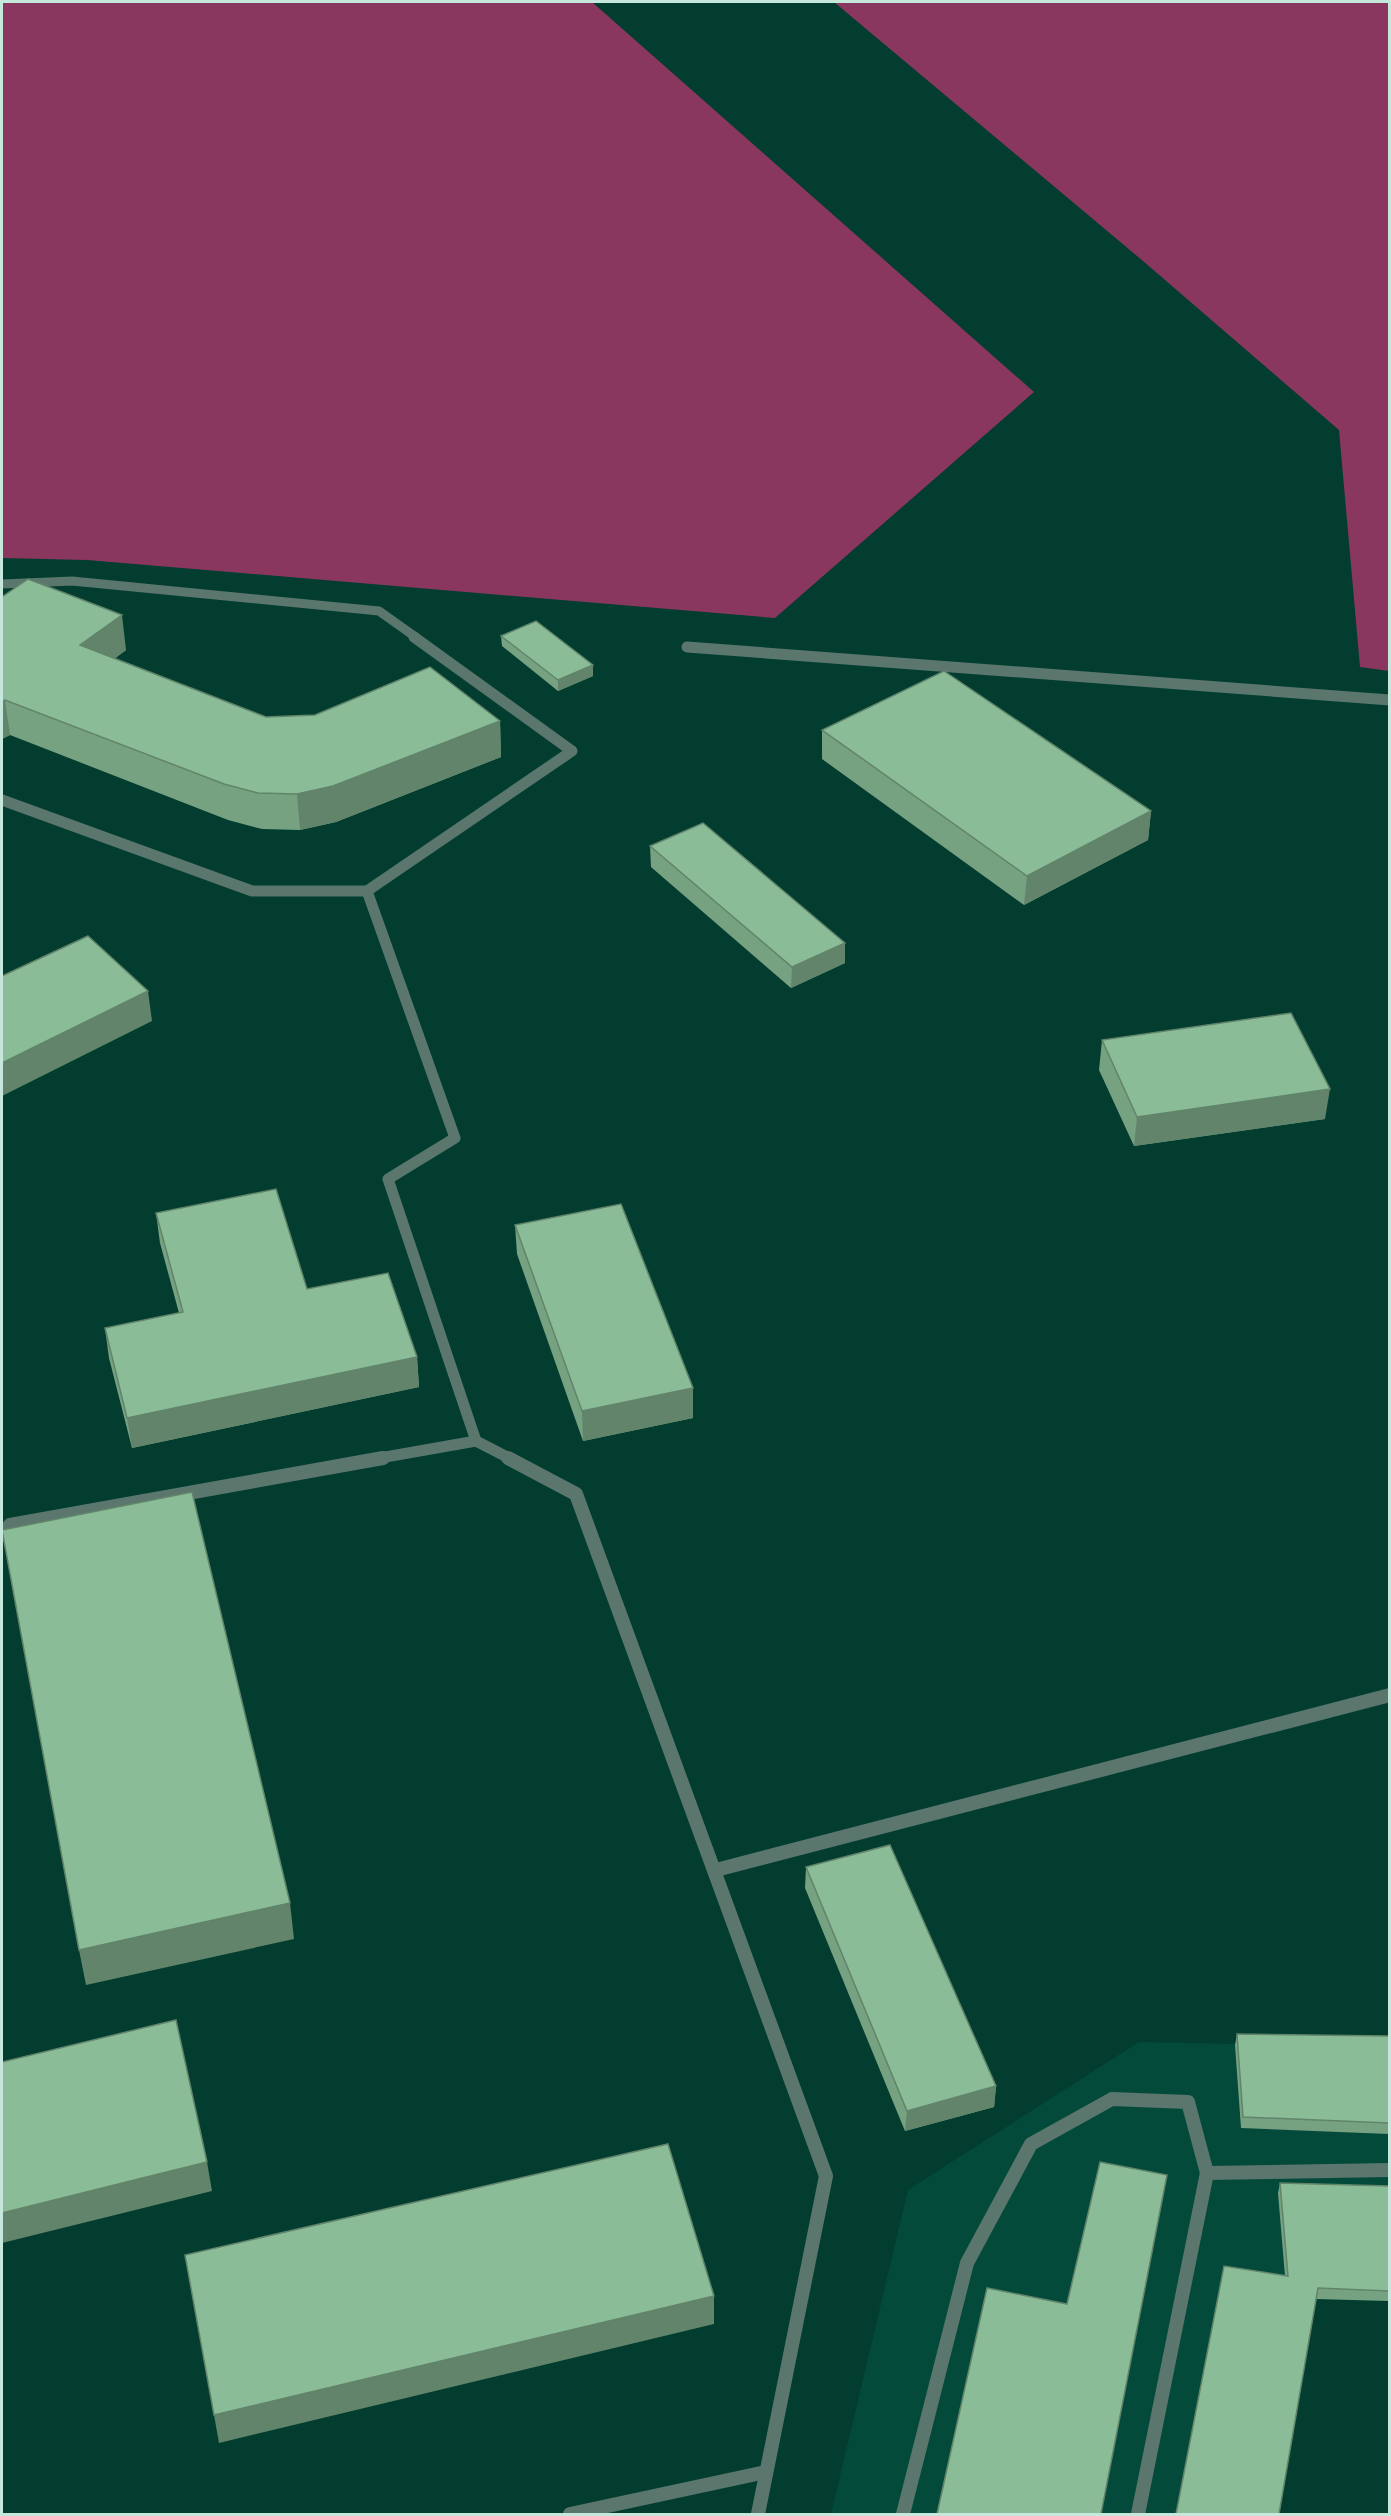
<svg xmlns="http://www.w3.org/2000/svg" width="1391" height="2516" font-family="'Work Sans',sans-serif">
<rect width="100%" height="100%" fill="#023d30"/>
<!-- built -->
<polygon fill="#044a3b" points="1139,2042 1389,2047 1389,2301 1315,2299 1279,2514 831,2514 908,2190"/>
<!-- green -->
<g fill="#89375f">
<polygon points="2,2 592,2 1034,392 775,618 87,560 2,558"/>
<polygon points="834,2 1389,2 1389,671 1360,667 1339,430 1143,261"/>
</g>
<g fill="none" stroke-linecap="round" stroke-linejoin="round">
<!-- service-far1 -->
<polyline stroke="#5b766d" stroke-width="11" points="687,647 1390,700"/>
<!-- service -->
<g stroke="#5b766d" stroke-width="14">
<polyline points="903,2514 967,2263 1031,2144 1112,2099 1188,2102 1207,2173"/>
<polyline points="1138,2514 1207,2173 1390,2170"/>
</g>
<!-- minor-far2 -->
<polyline stroke="#5b766d" stroke-width="9" points="2,584 72,581 379,611 417,638"/>
<!-- minor-far1 -->
<g stroke="#5b766d" stroke-width="11">
<polyline points="2,800 252,891 367,891 572,751 414,637"/>
<polyline points="367,891 455,1138 388,1179 476,1441"/>
<polyline points="374,1459 476,1441 511,1459"/>
</g>
<!-- minor -->
<g stroke="#5b766d" stroke-width="14">
<polyline points="508,1458 576,1494 826,2176 758,2514"/>
<polyline points="2,1535 10,1525 383,1458"/>
<polyline points="716,1870 1390,1695"/>
<polyline points="570,2514 766,2472"/>
</g>
</g>
<!-- wall -->
<g fill="#77a282">
<polygon points="2,597 126,650 114,659 266,717 500,721 501,757 336,822 300,830 262,829 228,820 10,735 2,739"/>
<polygon points="501,636 593,665 593,676 558,691 502,646"/>
<polygon points="822,730 1151,811 1148,840 1024,905 822,759"/>
<polygon points="650,846 845,963 791,988 651,867"/>
<polygon points="1102,1040 1325,1119 1134,1146 1099,1070"/>
<polygon points="156,1213 307,1289 417,1357 419,1387 132,1448 109,1358 105,1328 179,1313 160,1243"/>
<polygon points="515,1225 693,1418 583,1441 517,1254"/>
<polygon points="806,1867 996,2086 994,2107 905,2131 805,1888"/>
<polygon points="1237,2034 1389,2036 1389,2134 1241,2128 1235,2045"/>
<polygon points="1280,2183 1389,2186 1389,2301 1316,2299 1285,2276 1278,2193"/>
</g>
<!-- shaded-wall -->
<g fill="#61846a">
<polygon points="122,615 126,650 85,681 80,645"/>
<polygon points="593,665 593,676 558,691 558,680"/>
<polygon points="5,700 10,735 2,739 2,701"/>
<polygon points="500,721 501,757 336,822 300,830 297,794"/>
<polygon points="1151,811 1148,840 1024,905 1027,876"/>
<polygon points="845,943 845,963 791,988 792,967"/>
<polygon points="148,991 152,1021 2,1096 2,1063"/>
<polygon points="1330,1089 1325,1119 1134,1146 1137,1117"/>
<polygon points="417,1357 419,1387 132,1448 127,1418"/>
<polygon points="693,1388 693,1418 583,1441 582,1411"/>
<polygon points="290,1903 294,1939 86,1985 79,1950"/>
<polygon points="996,2086 994,2107 905,2131 907,2111"/>
<polygon points="207,2162 212,2191 2,2243 2,2213"/>
<polygon points="714,2296 714,2324 219,2443 214,2415"/>
</g>
<!-- building -->
<g fill="#8abc97" stroke="#61846a" stroke-width="1.5">
<polygon points="28,579 122,615 80,645 266,717 315,715 430,667 500,721 333,786 297,794 258,793 224,784 5,700 2,701 2,597"/>
<polygon points="536,621 593,665 558,680 501,636"/>
<polygon points="944,671 1151,811 1027,876 822,730"/>
<polygon points="703,823 845,943 792,967 650,846"/>
<polygon points="88,936 148,991 2,1063 2,976"/>
<polygon points="1291,1013 1330,1089 1137,1117 1102,1040"/>
<polygon points="276,1189 307,1289 388,1273 417,1357 127,1418 105,1328 183,1312 156,1213"/>
<polygon points="621,1204 693,1388 582,1411 515,1225"/>
<polygon points="192,1492 290,1903 79,1950 2,1530"/>
<polygon points="890,1845 996,2086 907,2111 806,1867"/>
<polygon points="176,2020 207,2162 2,2213 2,2062"/>
<polygon points="1237,2034 1389,2036 1389,2123 1243,2117"/>
<polygon points="668,2144 714,2296 214,2415 185,2255"/>
<polygon points="1100,2162 1167,2175 1101,2514 937,2514 987,2288 1067,2304"/>
<polygon points="1280,2183 1389,2186 1389,2291 1318,2288 1279,2514 1176,2514 1224,2266 1288,2276"/>
</g>
<!-- border -->
<rect width="1391" height="2516" fill="none" stroke="#c6e7dc" stroke-width="6"/>
</svg>
